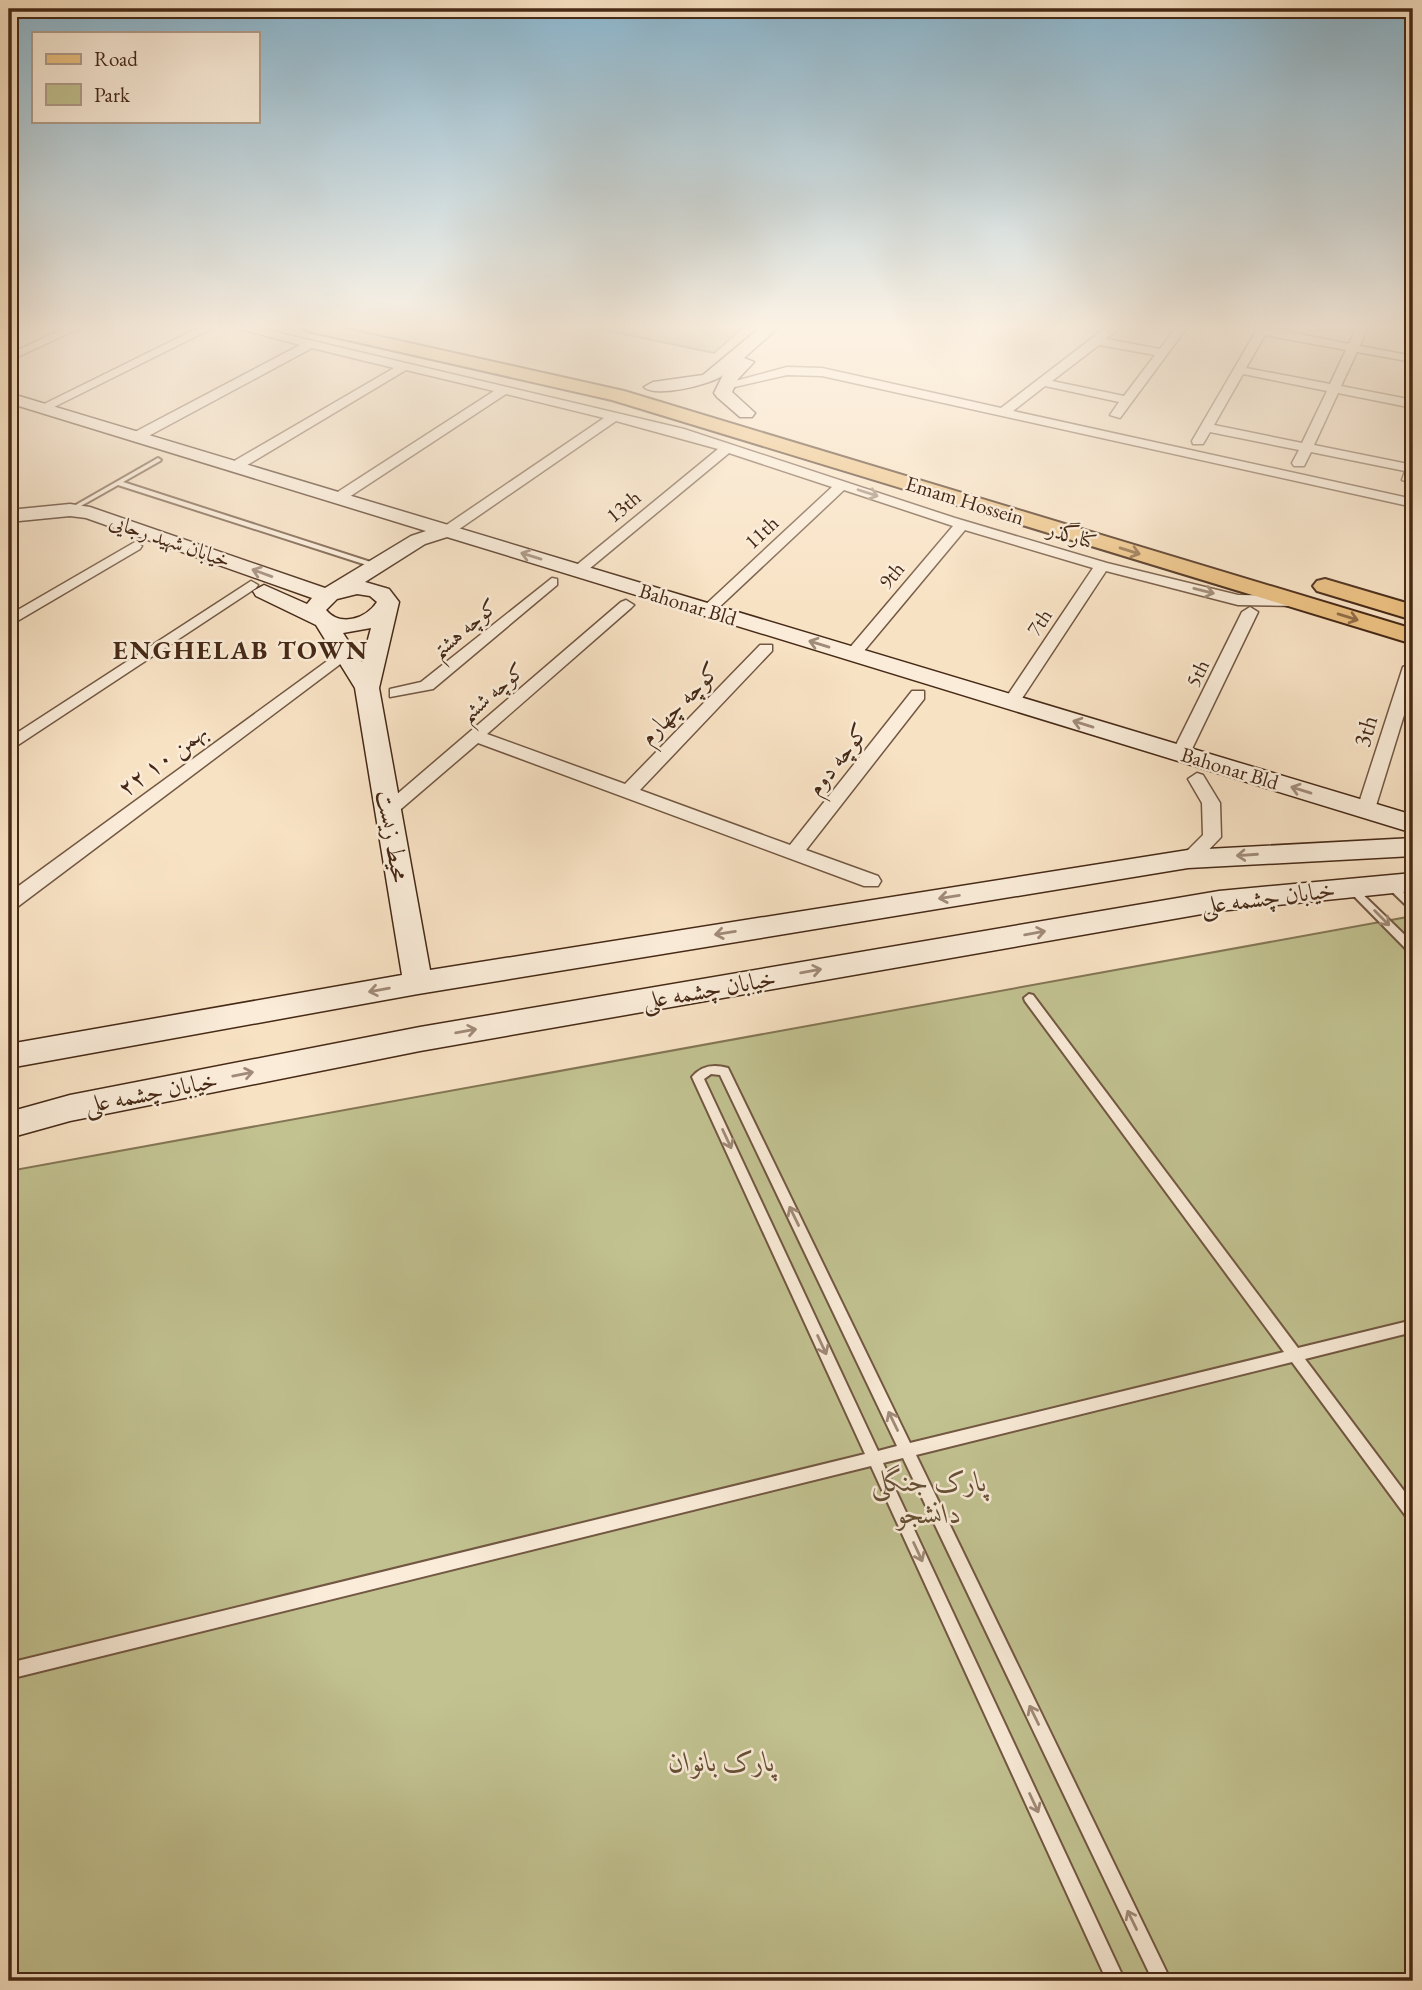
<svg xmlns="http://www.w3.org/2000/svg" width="1422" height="1990" font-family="'EB Garamond',Amiri,serif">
<rect width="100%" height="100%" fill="#f8e2c4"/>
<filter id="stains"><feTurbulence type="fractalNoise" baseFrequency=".00286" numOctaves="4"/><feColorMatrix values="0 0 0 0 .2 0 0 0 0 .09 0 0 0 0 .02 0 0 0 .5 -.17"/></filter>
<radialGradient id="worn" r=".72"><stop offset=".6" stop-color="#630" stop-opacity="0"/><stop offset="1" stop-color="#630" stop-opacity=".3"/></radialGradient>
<!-- green -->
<g fill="#c2c291" stroke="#847654" stroke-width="2">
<polygon points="586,326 745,326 714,353"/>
<polygon points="1413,916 1413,1981 9,1981 9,1171"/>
</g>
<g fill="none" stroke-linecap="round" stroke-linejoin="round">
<!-- lane casing -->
<g stroke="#725742" stroke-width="4">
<g id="lane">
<polygon points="158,458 161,460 160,461 123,482 383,566 376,568 118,485 72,511 67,510"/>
<polygon points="1388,880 1391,881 1413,901 1413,910 1410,909 1385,885 1383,883 1385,881"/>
<polygon points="1350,884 1353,885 1413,943 1413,953 1409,952 1347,889 1345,887"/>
<path d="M1029 994 1033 995 1298 1348 1413 1320V1332L1305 1359 1413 1503V1521L1408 1519 1292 1362 916 1455 1171 1981H1153L903 1458 883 1463 1125 1981H1107L871 1466 9 1679V1663L865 1454 692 1077C702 1065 714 1064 728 1068L910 1443 1284 1352 1025 1001 1024 998ZM711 1074 720 1075 897 1446 878 1451 704 1079Z"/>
</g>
</g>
<!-- street casing -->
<g stroke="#725742" stroke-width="3">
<g id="street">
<polygon points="69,326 84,326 9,361 9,354"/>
<polygon points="202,326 217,326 46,411 36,408"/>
<polygon points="229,326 250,326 684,429 955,518 1107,563 1238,595 1294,596 1302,601 1294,606 1238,605 1106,571 1017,706 1005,706 1003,702 1093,568 965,530 859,657 847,657 847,651 953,526 844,490 713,613 703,613 703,607 832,487 729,453 583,574 573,574 573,568 718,449 616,421 452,534 442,534 442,528 604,418 506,394 343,501 333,501 333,495 494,391 406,370 239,470 229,470 229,464 394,368 312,348 141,440 131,440 131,434 300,345"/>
<path d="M1108 326H1121L1106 339 1160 349 1177 326H1188L1120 418 1110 415 1119 402 1045 386 1013 411 1413 499V507L822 376 787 375 726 389 720 385 787 367 822 368 1001 408ZM1099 345 1155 355 1124 396 1052 381Z"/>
<path d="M1259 326 1349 344 1357 326H1368L1360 346 1413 356V362L1357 352 1341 386 1413 400V408L1338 393 1314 445 1413 465V483L1402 480 1405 471 1311 452 1304 466H1294L1292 463 1299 450 1210 432 1203 444H1193L1192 441ZM1265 335 1346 350 1330 384 1246 368ZM1243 374 1327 391 1302 443 1214 425Z"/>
<polygon points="135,542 142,546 140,549 9,626 9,615"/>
<polygon points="552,578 557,579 557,585 433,689 390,697 390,689 421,682"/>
<polygon points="251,581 258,585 256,588 9,751 9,738"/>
<polygon points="626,600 634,605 631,608 487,734 625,784 760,645 772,645 772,651 640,790 790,845 912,691 924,691 924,699 806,850 878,876 881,881 878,886 864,886 478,743 394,815 382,815 379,811 382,807 621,602"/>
<polygon points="1250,607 1258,612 1190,753 1187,757 1175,757 1172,753 1242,612"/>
<polygon points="345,648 351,650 351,656 16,908 9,910 9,893"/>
<polygon points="1413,663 1413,686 1375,809 1366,815 1360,813 1357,809 1403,667"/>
<polygon points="1197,773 1203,775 1220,803 1221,837 1195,864 1188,865 1179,859 1203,835 1202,803 1188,779"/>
</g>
</g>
<!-- secondary casing -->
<g stroke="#462916" stroke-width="3">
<g id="secondary">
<path d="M762 326H780L744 358 754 362 738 379 732 392 755 413 752 417H740L717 397 714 393 723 375C711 385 655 398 644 387L653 382 703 375Z"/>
<path d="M9 393 1413 815V833L447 537 425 544 365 582 389 589 399 602 379 688 430 970 1188 850 1413 838V856L1188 868 418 994 9 1068V1044L402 975 355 688 316 625 256 596 253 591 264 585 307 604 312 598 86 518 70 516 9 522V510L70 504 90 507 325 588 411 536 426 531 9 403ZM357 594 370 596 377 602C366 619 340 627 326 610L337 599ZM371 628 362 662 343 633Z"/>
<polygon points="1413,873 1413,891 1219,911 420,1051 70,1121 9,1138 9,1112 70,1095 420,1027 1219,891"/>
</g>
</g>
<!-- primary casing -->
<g stroke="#462916" stroke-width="4">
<g id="primary">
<polygon points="299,326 333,326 624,391 1413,629 1413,644 612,400 308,331"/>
<polygon points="1325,579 1413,605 1413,620 1317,591 1313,586 1317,581"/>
</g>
</g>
<!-- lane -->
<use href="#lane" fill="#faecd9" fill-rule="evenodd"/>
<!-- street -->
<use href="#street" fill="#faecd9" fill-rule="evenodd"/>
<!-- secondary -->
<use href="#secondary" fill="#faecd9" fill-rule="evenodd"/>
<!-- primary -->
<use href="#primary" fill="#ecc182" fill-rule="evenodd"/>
</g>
<!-- one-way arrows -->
<defs><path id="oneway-shaft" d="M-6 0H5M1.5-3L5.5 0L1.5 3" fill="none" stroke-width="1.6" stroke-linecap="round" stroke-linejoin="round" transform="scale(1.75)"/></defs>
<g stroke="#a08a78">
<use href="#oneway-shaft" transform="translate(868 493) rotate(18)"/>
<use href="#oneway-shaft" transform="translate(531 556) rotate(-163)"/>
<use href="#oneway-shaft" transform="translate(262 573) rotate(-160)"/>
<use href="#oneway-shaft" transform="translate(1204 591) rotate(14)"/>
<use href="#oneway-shaft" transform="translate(819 644) rotate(-163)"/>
<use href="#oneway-shaft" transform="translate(1083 724) rotate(-163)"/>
<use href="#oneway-shaft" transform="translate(1301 790) rotate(-163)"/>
<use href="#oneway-shaft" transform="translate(1247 855) rotate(176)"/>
<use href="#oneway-shaft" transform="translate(949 897) rotate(171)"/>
<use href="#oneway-shaft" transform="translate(1382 918) rotate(45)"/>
<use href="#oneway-shaft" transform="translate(725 933) rotate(171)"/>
<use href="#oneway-shaft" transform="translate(1035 933) rotate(-10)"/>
<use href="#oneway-shaft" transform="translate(811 971) rotate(-10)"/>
<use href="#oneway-shaft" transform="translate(379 990) rotate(170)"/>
<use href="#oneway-shaft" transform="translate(466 1031) rotate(-10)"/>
<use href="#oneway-shaft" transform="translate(243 1074) rotate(-11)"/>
<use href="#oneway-shaft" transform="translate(727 1139) rotate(65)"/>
<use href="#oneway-shaft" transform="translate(794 1216) rotate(-116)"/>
<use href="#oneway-shaft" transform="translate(822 1345) rotate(65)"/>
<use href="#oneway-shaft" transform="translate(893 1421) rotate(-116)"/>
<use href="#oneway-shaft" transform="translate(918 1552) rotate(65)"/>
<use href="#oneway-shaft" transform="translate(1034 1715) rotate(-116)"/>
<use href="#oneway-shaft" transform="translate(1034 1803) rotate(65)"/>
<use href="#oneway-shaft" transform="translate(1132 1920) rotate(-116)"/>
</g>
<g stroke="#916d47">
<use href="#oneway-shaft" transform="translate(1130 551) rotate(17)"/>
<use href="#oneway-shaft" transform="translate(1348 617) rotate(17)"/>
</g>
<!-- sky -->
<linearGradient id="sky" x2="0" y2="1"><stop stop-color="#8ab8d2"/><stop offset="0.54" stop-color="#fcf2e4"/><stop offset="1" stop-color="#fcf2e4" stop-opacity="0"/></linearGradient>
<rect width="1422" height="605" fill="url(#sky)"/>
<g text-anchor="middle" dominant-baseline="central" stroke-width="5" stroke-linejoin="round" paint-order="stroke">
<!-- far-street labels -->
<g font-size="21" fill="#462916" stroke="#faecd9">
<text transform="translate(965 500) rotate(17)">Emam Hossein</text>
<text transform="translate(623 506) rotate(-40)">13th</text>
<text transform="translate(761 532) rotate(-43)">11th</text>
<text transform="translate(1072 535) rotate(17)">کنارگذر</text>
<text transform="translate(170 540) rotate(19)">خیابان شهید رجایی</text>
<text transform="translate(891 575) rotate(-50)">9th</text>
<text transform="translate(688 604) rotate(17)">Bahonar Bld</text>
<text transform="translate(1039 622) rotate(-56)">7th</text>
<text transform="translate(464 628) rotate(-40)">کوچه هشتم</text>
<text transform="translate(1197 673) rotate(-64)">5th</text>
<text transform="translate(492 692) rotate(-41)">کوچه ششم</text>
<text transform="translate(1230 768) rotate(17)">Bahonar Bld</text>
</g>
<!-- street labels -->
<g font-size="24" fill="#462916" stroke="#faecd9">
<text transform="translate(679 703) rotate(-46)">کوچه چهارم</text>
<text transform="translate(1365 731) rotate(-73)">3th</text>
<text transform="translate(162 759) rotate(-37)">۲۲ بهمن ۱۰</text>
<text transform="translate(837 759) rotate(-52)">کوچه دوم</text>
<text transform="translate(393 836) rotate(80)">محیط زیست</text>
<text transform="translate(1268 897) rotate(-7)">خیابان چشمه علی</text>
<text transform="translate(709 989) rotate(-10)">خیابان چشمه علی</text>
<text transform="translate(151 1092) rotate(-11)">خیابان چشمه علی</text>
</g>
<!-- far-district labels -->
<g font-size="26" font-weight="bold" letter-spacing="2" fill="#462916" stroke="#faecd9">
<text x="241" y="650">ENGHELAB TOWN</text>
</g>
<!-- near-park labels -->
<g font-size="28" font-style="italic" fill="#654f35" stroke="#faecd9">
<text x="929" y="1481">پارک جنگلی<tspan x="929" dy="32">دانشجو</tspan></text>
<text x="722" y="1761">پارک بانوان</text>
</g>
</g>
<!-- margin -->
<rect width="1422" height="1990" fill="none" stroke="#f8e2c4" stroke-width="35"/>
<rect x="10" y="10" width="1401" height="1969" fill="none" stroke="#462916" stroke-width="3.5"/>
<rect x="18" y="18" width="1387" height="1955" fill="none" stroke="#462916" stroke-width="2"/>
<!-- legend -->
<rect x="32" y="32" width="228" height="91" fill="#faecd9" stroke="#b29e8b" stroke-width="2"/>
<rect x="46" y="54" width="35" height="10" fill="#ecc182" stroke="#b29e8b" stroke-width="2"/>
<text x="94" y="66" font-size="21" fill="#462916">Road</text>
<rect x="46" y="84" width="35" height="21" fill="#c2c291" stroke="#b29e8b" stroke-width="2"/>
<text x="94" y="102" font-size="21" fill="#462916">Park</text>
<rect width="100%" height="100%" filter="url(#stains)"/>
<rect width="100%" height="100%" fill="url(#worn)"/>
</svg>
